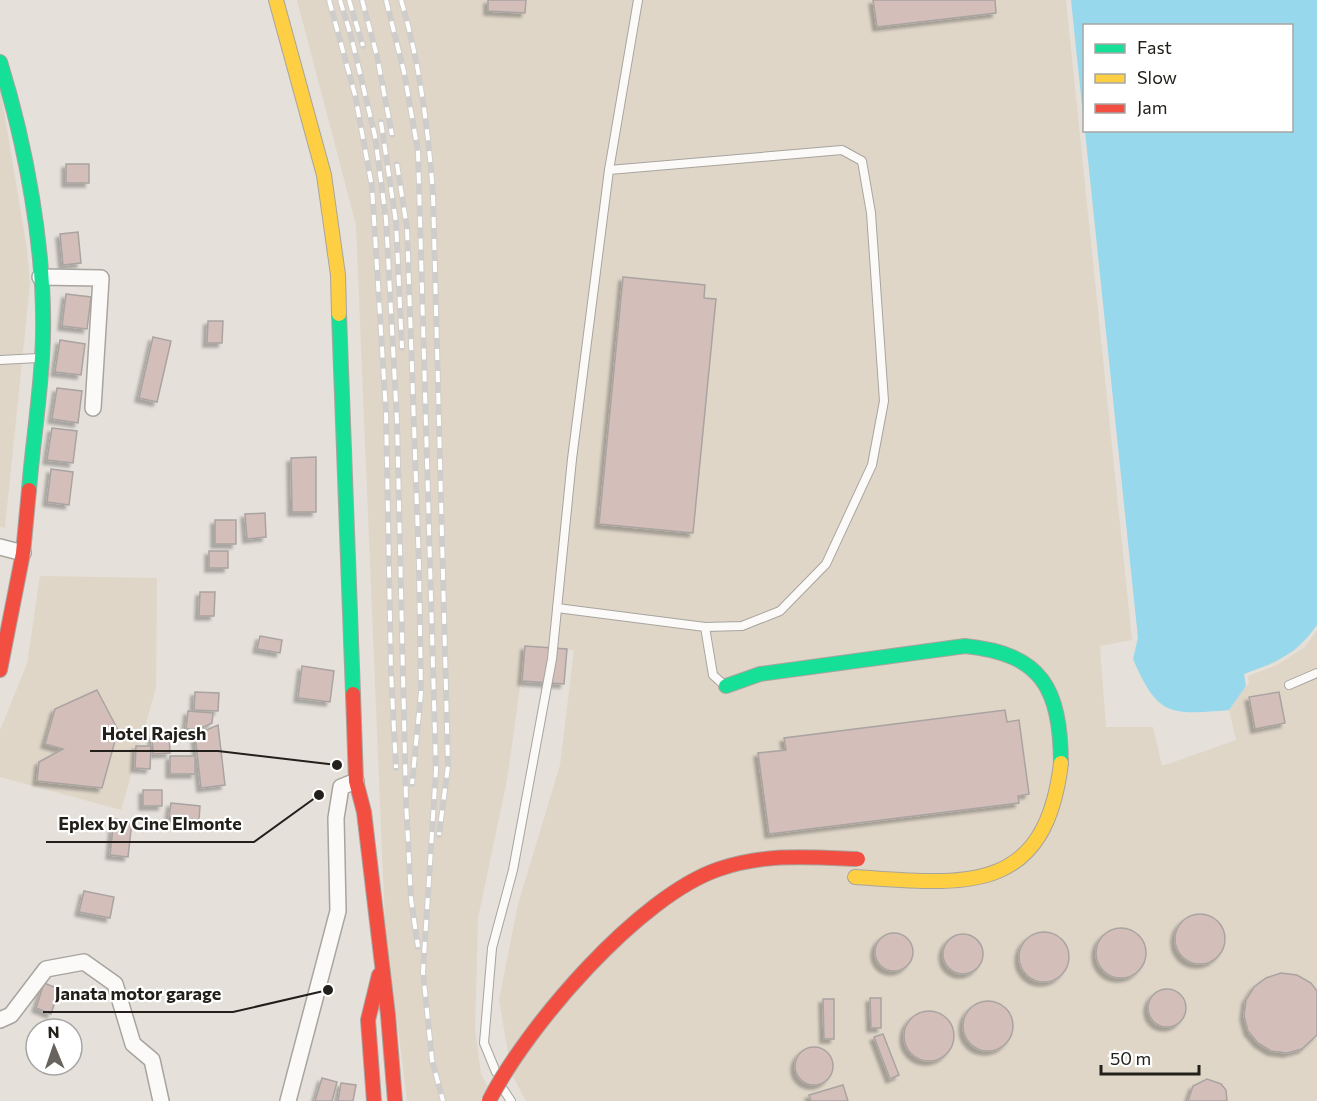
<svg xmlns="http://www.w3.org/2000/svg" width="1317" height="1101" font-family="Commissioner,sans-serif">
<defs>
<filter id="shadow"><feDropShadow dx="-4" dy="4" stdDeviation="1.5" flood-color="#0004"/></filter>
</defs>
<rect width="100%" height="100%" fill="#e5e0d9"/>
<!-- built -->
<g fill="#dfd6c8">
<polygon points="297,0 1066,0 1132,640 1100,646 1106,727 1153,727 1162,766 1236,740 1229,710 1246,686 1244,674 1303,645 1317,625 1317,1101 526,1101 512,1075 499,1000 518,904 560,765 574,650 525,651 507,780 478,918 475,1030 481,1074 495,1101 407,1101 385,923 356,225"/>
<polygon points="0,87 27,249 30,284 5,528 0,527"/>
<polygon points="40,576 157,578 156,688 121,810 0,777 0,730 27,664"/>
</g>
<!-- water -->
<path fill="#97d8ec" d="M1071 0H1317V625C1296 655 1278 661 1245 674L1246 686 1229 710C1170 715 1158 717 1133 659L1138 638 1085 131 1292 130V26H1084V125Z"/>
<!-- pier -->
<polygon fill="#e5e0d9" points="1317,625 1317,630 1305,647 1275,666 1248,676 1249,684 1246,686 1244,674 1274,663 1303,645"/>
<!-- building -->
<g fill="#d3beba" stroke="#a9a4a1" stroke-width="1.5" filter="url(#shadow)">
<polygon points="488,0 526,0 525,13 488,11"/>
<polygon points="873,0 995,0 996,13 877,27"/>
<rect x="66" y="164" width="23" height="19"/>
<polygon points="78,232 81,263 63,265 60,234"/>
<polygon points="623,277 705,285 704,298 716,299 693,533 599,524"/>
<polygon points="66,294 91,297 87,329 62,326"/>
<polygon points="208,321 223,321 222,343 207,343"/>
<polygon points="153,337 171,341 157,402 139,398"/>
<polygon points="60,340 85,344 81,375 55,372"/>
<polygon points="57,388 82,391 78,423 52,419"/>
<polygon points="52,428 77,431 73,463 47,460"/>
<polygon points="316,457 316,512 292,512 291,458"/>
<polygon points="51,469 73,472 69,505 47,502"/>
<polygon points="265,513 266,537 247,539 245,514"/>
<rect x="215" y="520" width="21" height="24"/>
<rect x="209" y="551" width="19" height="17"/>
<polygon points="200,592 215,592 214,616 199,616"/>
<polygon points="260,636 282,640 280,653 257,649"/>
<polygon points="525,646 567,649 564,684 522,681"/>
<polygon points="302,666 334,671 330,702 298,698"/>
<polygon points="97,690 118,730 102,788 37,781 39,762 63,749 45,744 55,709"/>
<polygon points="195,692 219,693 218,711 194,710"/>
<polygon points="1279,692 1285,723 1255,729 1249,697"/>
<polygon points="1005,710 1007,722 1019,720 1029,794 1018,796 1019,803 769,834 758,753 786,750 784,738"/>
<polygon points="188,711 213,713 212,723 200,729 186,729"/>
<polygon points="218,725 225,785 201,788 195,735"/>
<polygon points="169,734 170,753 153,754 152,735"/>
<polygon points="136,746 151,746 150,769 135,768"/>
<rect x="170" y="756" width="25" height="18"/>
<rect x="143" y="790" width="19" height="16"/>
<polygon points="171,803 200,806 199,820 169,817"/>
<polygon points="114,819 132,821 128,857 110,855"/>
<polygon points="84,891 114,897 110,918 79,912"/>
<circle cx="1200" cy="939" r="25"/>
<circle cx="1121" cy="953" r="25"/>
<circle cx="1044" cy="957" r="25"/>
<circle cx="894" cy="952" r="19"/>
<circle cx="963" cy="954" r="20"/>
<polygon points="1281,973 1297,975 1311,983 1317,991 1317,1035 1302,1049 1287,1053 1271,1051 1258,1043 1248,1031 1244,1016 1246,1000 1254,987 1266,978"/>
<polygon points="44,983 59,989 51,1014 36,1008"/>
<circle cx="1167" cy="1008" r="19"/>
<polygon points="870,998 881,998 881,1028 871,1028"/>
<polygon points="823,999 834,999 834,1039 824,1039"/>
<circle cx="988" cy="1026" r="25"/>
<circle cx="929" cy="1036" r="25"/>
<polygon points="883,1034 899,1075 890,1079 874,1037"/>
<circle cx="814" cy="1066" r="19"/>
<polygon points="322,1078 337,1082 332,1101 315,1101"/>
<polygon points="1207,1079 1221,1084 1226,1090 1227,1101 1188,1101 1193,1086"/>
<polygon points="341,1083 356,1085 353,1101 338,1101"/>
<polygon points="843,1085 848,1101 811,1101 809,1095"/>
</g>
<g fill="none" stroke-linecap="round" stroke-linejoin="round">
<!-- lane casing -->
<g stroke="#a8a49e" stroke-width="10">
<g id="lane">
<polyline points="0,360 39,358"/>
<polyline points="557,608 705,627 742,626 780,611 826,564 872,465 884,401 871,213 862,161 842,150 609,170"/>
<polyline points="705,627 713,675 723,684"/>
<polyline points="1289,685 1317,673"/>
<polyline points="496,1072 484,1043 492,948 513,870 552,659 572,459 609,170 638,0"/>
<polyline points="503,1089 511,1101"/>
</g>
</g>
<!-- street casing -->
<g stroke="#a8a49e" stroke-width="18">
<g id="street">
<polyline points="40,277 101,278 93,408"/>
<polyline points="0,547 23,553"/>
<polyline points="0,1020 11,1015 46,969 84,962 115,984 133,1044 152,1060 161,1101"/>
<polyline points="288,1101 338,911 336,818 341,787 356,781"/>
</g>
</g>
<!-- fast casing -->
<g stroke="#a8a49e" stroke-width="16">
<g id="fast">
<path d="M0 62C26 145 45 249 43 336 42 387 33 439 29 490"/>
<polyline points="339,314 353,694"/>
<path d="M726 686 760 674 965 646C1043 654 1060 689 1061 763"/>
</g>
</g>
<!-- slow casing -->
<g stroke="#a8a49e" stroke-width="16">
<g id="slow">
<polyline points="276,0 324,175 338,275 339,314"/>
<path d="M855 877C962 884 1045 898 1061 763"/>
</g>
</g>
<!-- jam casing -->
<g stroke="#a8a49e" stroke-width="16">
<g id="jam">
<polyline points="0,670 23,553 29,490"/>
<polyline points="353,694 356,781 364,812 388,1015 395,1101"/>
<polyline points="374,1101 368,1020 379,975"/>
</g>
</g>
<!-- lane -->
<use href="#lane" stroke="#fbfaf9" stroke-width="8"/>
<!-- street -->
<use href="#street" stroke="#fbfaf9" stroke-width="15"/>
<!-- fast -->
<use href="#fast" stroke="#16e098" stroke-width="14"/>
<!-- slow -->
<use href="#slow" stroke="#ffcf43" stroke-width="14"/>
<!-- jam -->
<use href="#jam" stroke="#f24e42" stroke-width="14"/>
<!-- rail casing -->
<g stroke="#cfcdcb" stroke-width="6">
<g id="rail">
<polyline points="329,0 355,95 372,187 386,412 391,672 396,768"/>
<polyline points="340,0 351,36 375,136 386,219 397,421 406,801 411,899 418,947"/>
<polyline points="349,0 363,46"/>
<polyline points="362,0 377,56 392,135"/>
<polyline points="386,0 404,72 418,151 436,770 423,972 432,1060 443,1101"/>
<path d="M401 0C420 64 428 128 433 194L448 766 439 835"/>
<polyline points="381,122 396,222 402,348"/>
<polyline points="397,164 407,228 419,566 421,693 412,784"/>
</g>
</g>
<!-- rail -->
<use href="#rail" stroke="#fff" stroke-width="4" stroke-dasharray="11" stroke-linecap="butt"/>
<!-- jam-bridge casing -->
<g stroke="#a8a49e" stroke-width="16" stroke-linecap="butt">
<path id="jam-bridge" d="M489 1101C527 1026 639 896 719 869 765 853 810 857 858 859"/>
</g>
<!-- jam-bridge -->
<use href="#jam-bridge" stroke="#f24e42" stroke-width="14"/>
</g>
<!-- callouts -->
<path fill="none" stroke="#23201b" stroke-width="2" d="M337 765L218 751H90M319 795L254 842H46M328 990L233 1012H43"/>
<g fill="#23201b" stroke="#fff" stroke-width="2">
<circle cx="337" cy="765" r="6"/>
<circle cx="319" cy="795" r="6"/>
<circle cx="328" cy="990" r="6"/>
</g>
<g font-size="18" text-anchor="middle" font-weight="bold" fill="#23201b" stroke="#fff" stroke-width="4.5" stroke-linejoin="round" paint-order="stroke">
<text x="154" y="740">Hotel Rajesh</text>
<text x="150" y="830">Eplex by Cine Elmonte</text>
<text x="138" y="1000">Janata motor garage</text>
</g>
<!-- legend -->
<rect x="1083" y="24" width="210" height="108" fill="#ffffff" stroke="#a7a6a4" stroke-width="1.5"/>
<rect x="1095" y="44" width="30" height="9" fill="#16e098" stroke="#a7a6a4" stroke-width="1.5"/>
<text x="1137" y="54" font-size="18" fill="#23201b">Fast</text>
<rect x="1095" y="74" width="30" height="9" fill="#ffcf43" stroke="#a7a6a4" stroke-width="1.5"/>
<text x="1137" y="84" font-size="18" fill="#23201b">Slow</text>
<rect x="1095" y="104" width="30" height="9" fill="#f24e42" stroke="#a7a6a4" stroke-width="1.5"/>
<text x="1137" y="114" font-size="18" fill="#23201b">Jam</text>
<!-- north arrow -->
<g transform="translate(54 1047) rotate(358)"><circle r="28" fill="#ffffff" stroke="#a7a6a4" stroke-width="1.5"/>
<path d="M0-4.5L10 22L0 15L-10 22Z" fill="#67635e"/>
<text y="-9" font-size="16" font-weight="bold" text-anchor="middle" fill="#23201b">N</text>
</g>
<!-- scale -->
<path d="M1101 1065v9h98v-9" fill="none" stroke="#23201b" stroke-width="3"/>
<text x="1110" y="1065" font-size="18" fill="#23201b" stroke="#ffffff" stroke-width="4.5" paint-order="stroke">50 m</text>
</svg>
